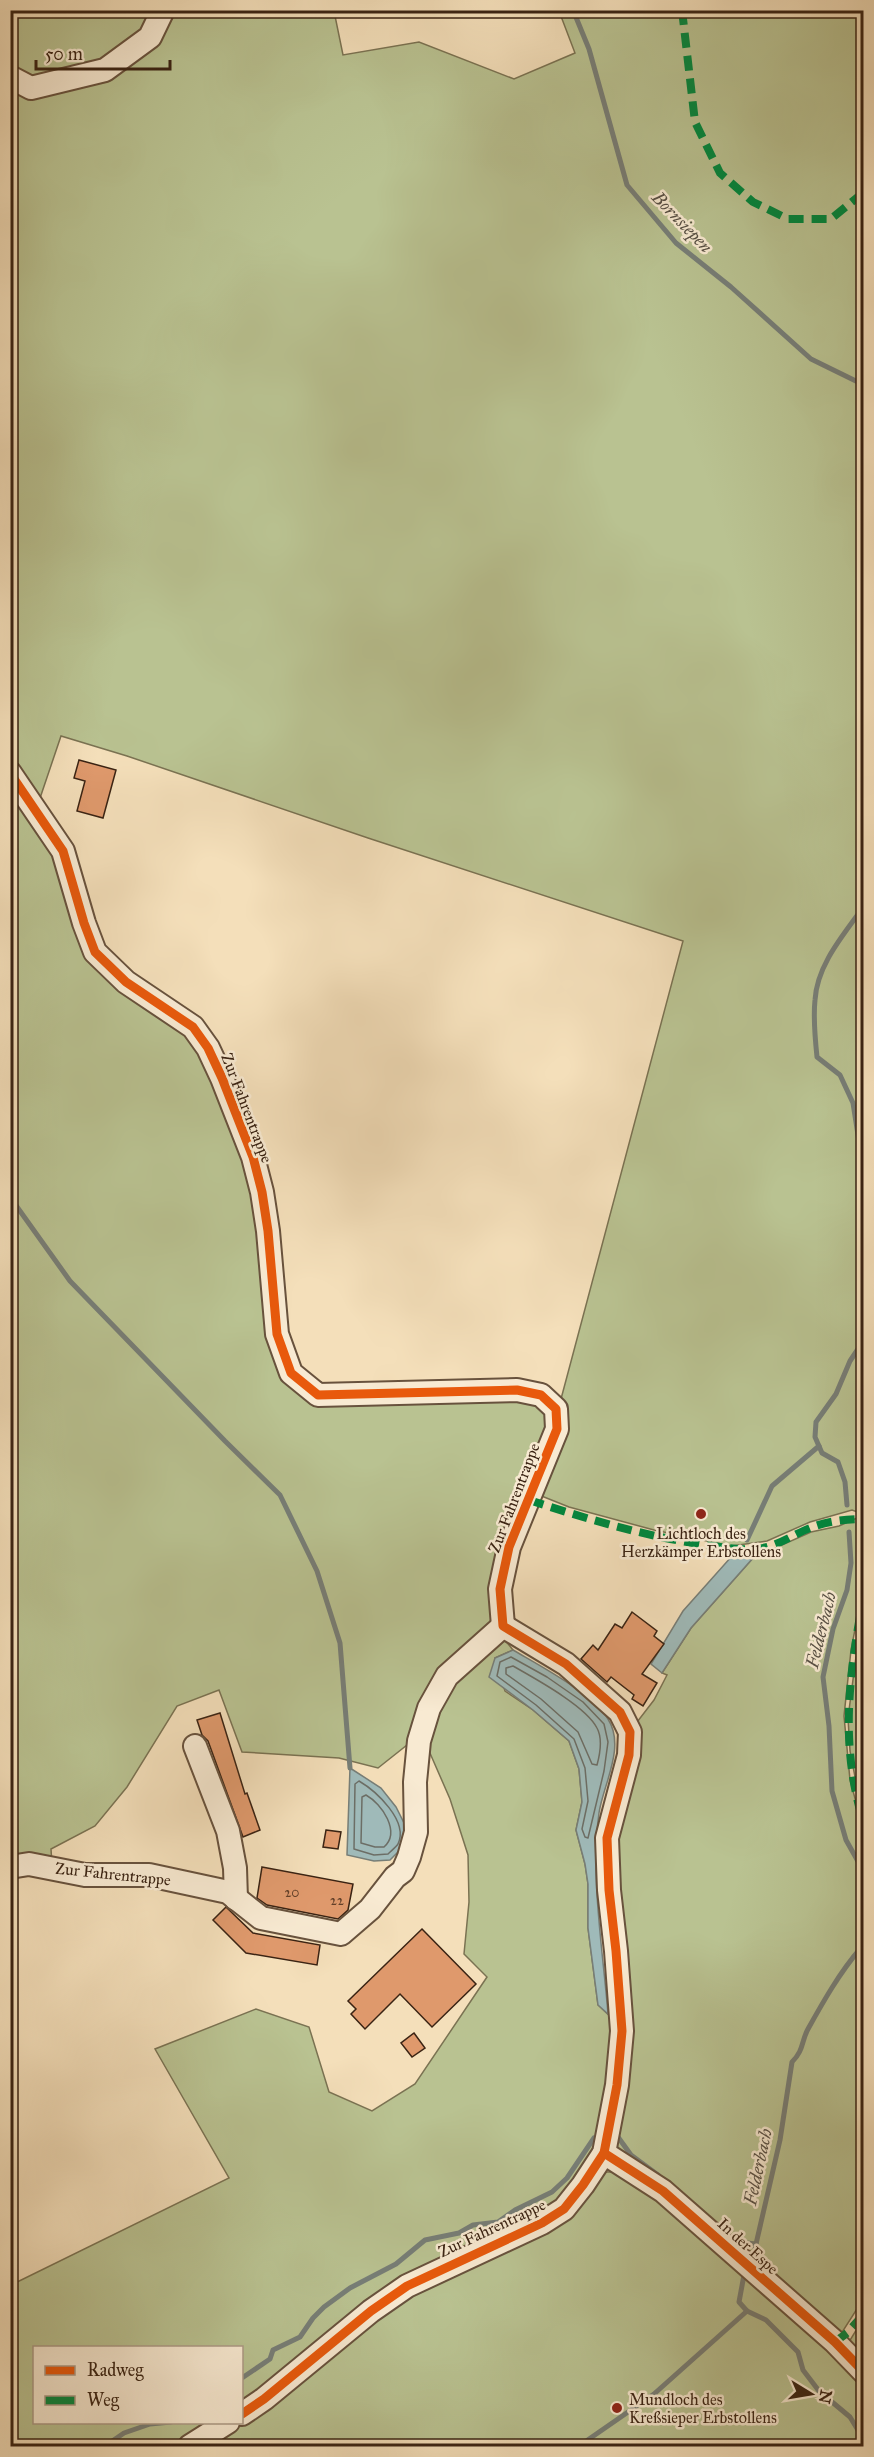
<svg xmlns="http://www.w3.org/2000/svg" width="874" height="2457" font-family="'IM FELL Great Primer',serif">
<rect width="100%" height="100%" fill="#f4dfba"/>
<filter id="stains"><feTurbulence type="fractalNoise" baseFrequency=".00333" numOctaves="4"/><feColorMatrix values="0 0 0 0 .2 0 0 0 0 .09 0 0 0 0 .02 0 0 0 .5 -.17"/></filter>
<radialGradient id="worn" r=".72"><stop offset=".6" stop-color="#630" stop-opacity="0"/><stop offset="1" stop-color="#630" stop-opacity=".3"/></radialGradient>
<!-- green -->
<g fill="#b9c291" stroke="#7a7252" stroke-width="1.5">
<polygon points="10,11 334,11 343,55 419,42 514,79 575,53 559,11 863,11 863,1514 852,1510 810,1522 767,1541 731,1546 654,1530 569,1507 539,1495 561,1399 683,941 368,838 127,756 61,736 38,804 11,765"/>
<polygon points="10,784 48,838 90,953 183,1027 216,1078 248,1162 272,1340 317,1402 538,1401 548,1413 550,1429 497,1618 412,1741 378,1768 339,1758 242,1752 219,1690 177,1706 127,1787 95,1826 51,1849 52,1865 10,1863"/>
<polygon points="857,1518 863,1518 863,1588 851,1650 844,1716 850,1780 864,1831 864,2298 841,2334 614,2151 611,1867 634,1726 654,1700 667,1675 662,1673 691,1628 753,1558 811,1532 839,1526"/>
<polygon points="863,1603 864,1818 863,1818 850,1751 848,1718"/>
<polygon points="505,1640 513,1650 495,1658 505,1691 533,1710 569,1741 579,1769 582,1802 576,1830 585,1864 588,1884 588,1928 598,2005 616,2022 614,2052 595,2151 561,2200 545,2216 470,2248 242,2408 242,2348 34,2348 34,2422 216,2423 172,2446 11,2446 11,2285 229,2178 155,2049 256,2009 309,2027 329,2092 372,2111 415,2084 487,1977 464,1954 469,1902 468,1855 450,1799 426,1744 438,1699 495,1642"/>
<polygon points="606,2172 621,2172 849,2342 863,2319 863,2446 197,2446 338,2341 592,2187"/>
</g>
<!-- water -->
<g fill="#9fbab9" stroke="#777e77" stroke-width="1.5">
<polygon points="732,1556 753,1558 691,1628 662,1673 651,1664 683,1611"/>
<path d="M513 1650C540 1666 592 1693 608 1719 626 1747 603 1785 599 1813 590 1875 603 1951 608 2014L598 2005 588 1928V1884L585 1864 576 1830 582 1802 579 1769 569 1741 533 1710 489 1677 495 1658Z"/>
<polygon points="350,1768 381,1788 396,1807 406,1827 404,1846 390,1860 374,1861 347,1855"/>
</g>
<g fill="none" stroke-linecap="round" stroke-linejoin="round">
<!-- shore -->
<g stroke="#6c6e66" stroke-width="1.5">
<polygon points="511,1657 547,1677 583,1702 604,1724 608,1742 604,1771 588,1838 585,1837 582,1829 588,1801 585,1768 574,1739 536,1705 497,1676 500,1662"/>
<path d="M513 1666C534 1678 586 1706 597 1728 603 1739 600 1754 597 1765L592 1764 578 1732 541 1699 506 1674V1668Z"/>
<path d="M359 1781C376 1791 409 1821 398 1844 396 1847 391 1851 388 1854L374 1855 354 1849 355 1784Z"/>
<path d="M366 1795C382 1804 401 1832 384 1847H375L361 1843 362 1797Z"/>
</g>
<!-- stream -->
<g stroke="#777e77" stroke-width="5">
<polyline points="573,10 589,49 627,185 676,243 731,287 811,359 864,385"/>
<path d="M864 913H859C840 939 817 967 815 1000 813 1019 815 1038 817 1057L840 1075 853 1103 864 1173"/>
<polyline points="10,1197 70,1281 225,1441 280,1495 317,1571 340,1643 350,1768"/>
<polyline points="847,1505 845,1482 838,1462 822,1453 815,1437 816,1422 836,1394 850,1361 864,1340"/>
<polyline points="849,1532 851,1563 847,1590 833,1629 823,1677 829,1726 832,1791 846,1840 864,1872"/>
<polyline points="747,1540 772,1486 819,1446"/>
<polyline points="618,2137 631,2155 658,2175"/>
<path d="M731 2237 738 2242 756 2244 780 2140 792 2062C804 2050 801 2042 808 2029 823 2002 840 1972 860 1949L864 1940"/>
<polyline points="754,2256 756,2244"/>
<polyline points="744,2275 739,2302 747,2311 766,2320 798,2352 803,2370 819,2391 850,2417 864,2440"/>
<polyline points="242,2378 270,2359 273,2350 300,2337 313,2318 324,2307 350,2288 396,2264 425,2240 459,2233 473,2225 498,2222 515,2210 552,2192 567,2178 594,2138"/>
<polyline points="105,2446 124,2433 150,2424 171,2422"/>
<polyline points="579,2446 654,2394 747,2311"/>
</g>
</g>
<!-- building -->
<g fill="#df996c" stroke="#3a2313" stroke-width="1.5">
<polygon points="79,760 116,770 103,818 77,811 85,781 74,778"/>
<polygon points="632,1612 657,1631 654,1636 664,1644 642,1674 657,1683 643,1706 632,1699 634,1695 611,1677 607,1682 581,1659 593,1645 598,1650 615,1624 622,1628"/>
<polygon points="220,1713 245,1794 247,1793 260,1830 243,1837 208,1741 202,1735 197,1720"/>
<polygon points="326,1830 341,1832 338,1849 323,1847"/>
<polygon points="262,1867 353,1884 348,1910 338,1919 267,1905 257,1898"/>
<polygon points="226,1907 253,1933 320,1945 317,1965 246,1953 213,1920"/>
<polygon points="422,1929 476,1984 432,2027 400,1994 365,2029 351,2014 356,2009 348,2001"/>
<polygon points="414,2033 425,2048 412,2057 401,2043"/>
</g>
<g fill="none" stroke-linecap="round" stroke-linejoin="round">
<!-- minor casing -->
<g stroke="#68523d" stroke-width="26">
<g id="minor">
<polyline points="10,77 31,88 105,70 150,37 163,10"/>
<polyline points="10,773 63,851 84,923 95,952 126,982 193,1027 208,1048 222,1078 253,1157 262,1192 268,1231 277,1334 291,1373 318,1395 517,1390 541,1395 556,1409 557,1429 509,1547 500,1589 503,1626"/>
<polyline points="195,1746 228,1831 235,1868 236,1899"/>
<polyline points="10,1867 29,1864 85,1875 149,1875 228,1892 261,1918 341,1934 370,1909 395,1877 403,1871 409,1857 416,1832 415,1782 419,1741 429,1708 447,1676 503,1626"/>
<polyline points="604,2153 663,2191 835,2342 864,2372"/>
<polyline points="242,2414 264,2399 371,2311 407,2286 542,2223 564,2209 583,2185 604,2153 617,2085 622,2031 616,1951 609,1890 607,1838 629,1755 630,1732 620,1712 566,1664 503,1626"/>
<polyline points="190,2446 228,2422"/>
</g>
</g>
<!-- minor -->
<use href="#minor" stroke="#f8ead2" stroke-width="22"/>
<!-- quiet -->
<g stroke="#00873e" stroke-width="8" stroke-dasharray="15 8" stroke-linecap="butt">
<polyline points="682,10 695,122 720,173 753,202 788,219 831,219 864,192"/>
<path d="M529 1500C587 1519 644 1536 705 1545 721 1547 739 1550 755 1549 775 1548 792 1535 810 1528 827 1521 846 1519 864 1519"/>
<path d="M864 1594C849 1676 839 1743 864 1824"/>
<polyline points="835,2342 847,2333 864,2314"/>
</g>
<!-- cycleway casing -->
<g stroke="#f8ead2" stroke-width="13">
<g id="cycleway">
<polyline points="10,773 63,851 84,923 95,952 126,982 193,1027 208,1048 222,1078 253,1157 262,1192 268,1231 277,1334 291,1373 318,1395 517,1390 541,1395 556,1409 557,1429 509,1547 500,1589 503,1626 566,1664 620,1712 630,1732 629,1755 607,1838 609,1890 616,1951 622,2031 617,2085 604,2153 583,2185 564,2209 542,2223 407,2286 371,2311 264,2399 242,2414"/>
<polyline points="604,2153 663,2191 835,2342 864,2372"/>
</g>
</g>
<!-- cycleway -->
<use href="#cycleway" stroke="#e8590c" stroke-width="9"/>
</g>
<!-- markers -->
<g fill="#8f2418" stroke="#f8ead2" stroke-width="2">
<circle cx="701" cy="1514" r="6"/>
<circle cx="617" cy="2408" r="6"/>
</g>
<g text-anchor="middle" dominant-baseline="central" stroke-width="5" stroke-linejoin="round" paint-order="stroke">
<!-- number labels -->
<g font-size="14" fill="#634029">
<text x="292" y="1892">20</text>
<text x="337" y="1900">22</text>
</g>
<!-- street labels -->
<g font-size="16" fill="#3a2313" stroke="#f8ead2">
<text transform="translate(247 1108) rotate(69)">Zur Fahrentrappe</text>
<text transform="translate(514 1498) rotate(-69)">Zur Fahrentrappe</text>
<text transform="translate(113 1874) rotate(6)">Zur Fahrentrappe</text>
<text transform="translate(492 2228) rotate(-25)">Zur Fahrentrappe</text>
<text transform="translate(748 2246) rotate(42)">In der Espe</text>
</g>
<!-- poi labels -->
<g font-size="16" fill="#3a2313" stroke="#f8ead2">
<text x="701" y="1533">Lichtloch des<tspan x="701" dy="18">Herzkämper Erbstollens</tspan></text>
<text x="629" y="2399" text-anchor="start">Mundloch des<tspan x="629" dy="18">Kreßsieper Erbstollens</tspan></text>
</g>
<!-- water labels -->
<g font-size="18" font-style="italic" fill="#585045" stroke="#f8ead2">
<text transform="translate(682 222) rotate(46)">Bornsiepen</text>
<text transform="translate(821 1630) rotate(-76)">Felderbach</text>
<text transform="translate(758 2167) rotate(-78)">Felderbach</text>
</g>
</g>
<!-- margin -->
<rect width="874" height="2457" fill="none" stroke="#f4dfba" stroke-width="36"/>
<rect x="12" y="12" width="850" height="2433" fill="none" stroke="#3a2313" stroke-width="3"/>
<rect x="18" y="18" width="838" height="2421" fill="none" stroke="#3a2313" stroke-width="1.5"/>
<!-- legend -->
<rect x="33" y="2346" width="210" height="78" fill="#f8ead2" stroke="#ac9a86" stroke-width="1.5"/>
<rect x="45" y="2366" width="30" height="9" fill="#e8590c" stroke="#ac9a86" stroke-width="1.5"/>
<text x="87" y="2376" font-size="18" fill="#3a2313">Radweg</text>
<rect x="45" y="2396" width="30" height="9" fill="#00873e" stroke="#ac9a86" stroke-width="1.5"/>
<text x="87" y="2406" font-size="18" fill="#3a2313">Weg</text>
<!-- north arrow -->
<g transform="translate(811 2394) rotate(101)" stroke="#f8ead2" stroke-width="4.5" paint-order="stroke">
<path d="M0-4.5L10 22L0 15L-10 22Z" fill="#3a2313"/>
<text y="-9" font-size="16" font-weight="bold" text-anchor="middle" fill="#3a2313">N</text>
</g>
<!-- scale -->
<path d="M36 60v9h134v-9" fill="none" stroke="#3a2313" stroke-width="3"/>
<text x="45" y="60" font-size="18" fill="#3a2313" stroke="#f8ead2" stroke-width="4.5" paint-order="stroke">50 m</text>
<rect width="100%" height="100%" filter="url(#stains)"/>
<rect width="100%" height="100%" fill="url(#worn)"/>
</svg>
